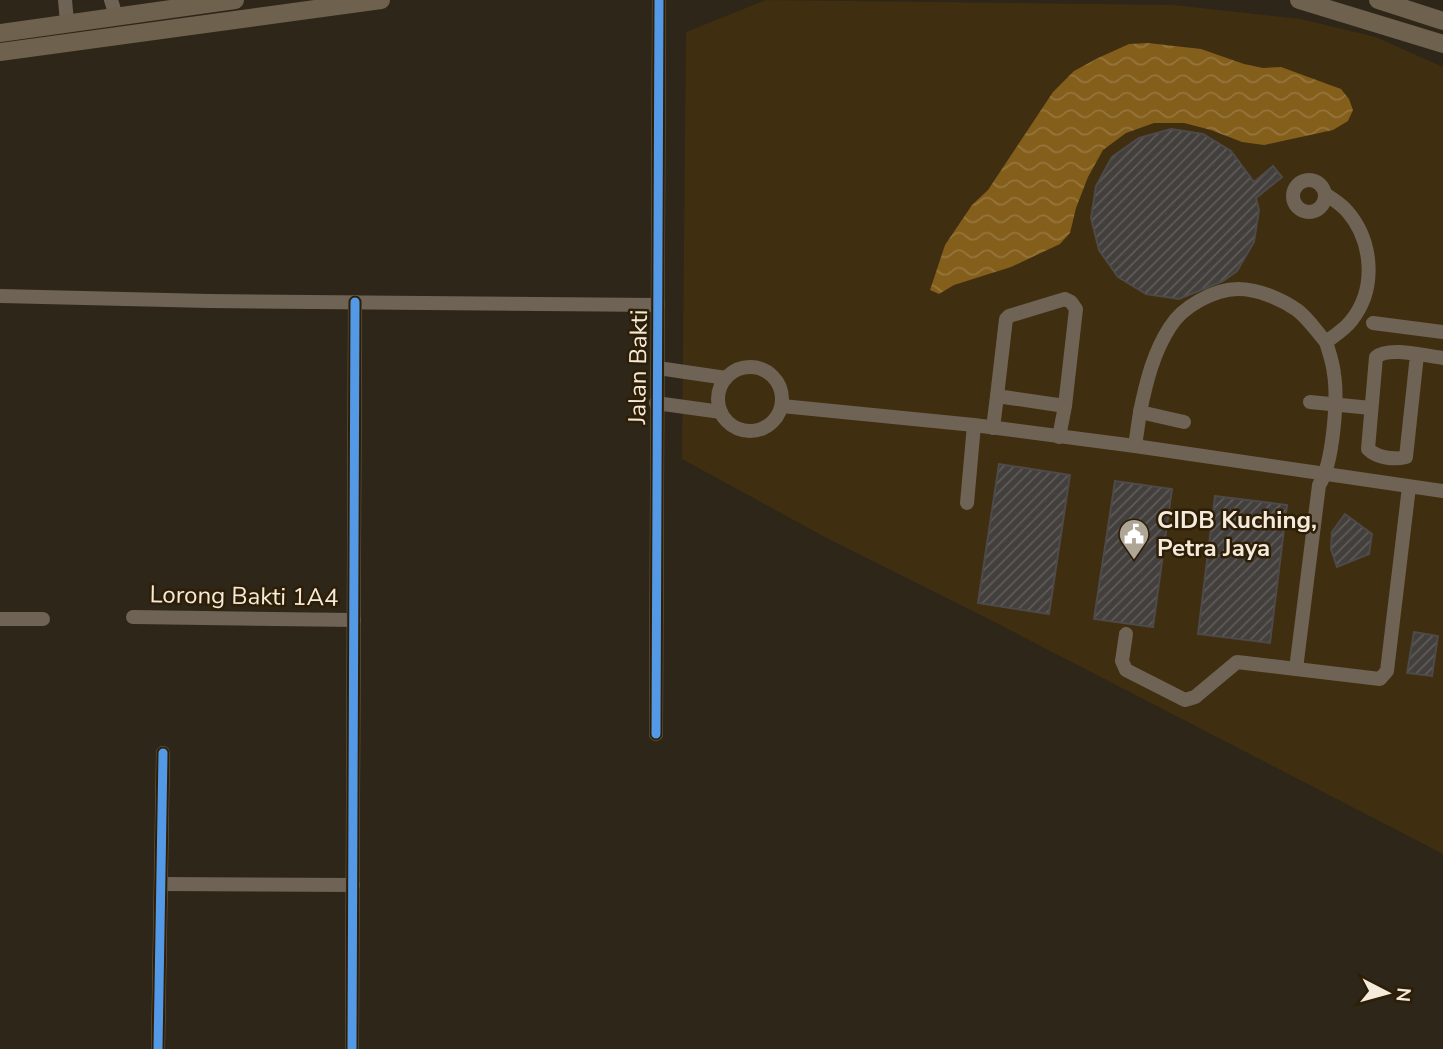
<svg xmlns="http://www.w3.org/2000/svg" width="1443" height="1049" font-family="'Nunito Sans',sans-serif">
<defs>
<pattern id="water-waves" width="16" height="10" patternUnits="userSpaceOnUse" patternTransform="scale(1.75)"><rect width="16" height="10" fill="#845e1b"/><path d="M0 5q4-4 8 0t8 0" fill="none" stroke="#96753c"/></pattern>
<pattern id="building-hatch" width="6" height="6" patternUnits="userSpaceOnUse" patternTransform="scale(1.75)"><rect width="6" height="6" fill="#433f3d"/><path d="M-1 1l2-2M0 6l6-6M5 7l2-2" fill="none" stroke="#5f5b58"/></pattern>
</defs>
<rect width="100%" height="100%" fill="#2e2618"/>
<!-- built -->
<polygon fill="#3f2e0f" points="766,0 1174,5 1301,19 1376,37 1443,67 1443,854 975,612 821,535 682,459 686,32"/>
<!-- water -->
<polygon fill="url(#water-waves)" points="1148,43 1201,49 1244,64 1263,68 1281,67 1341,89 1349,99 1353,110 1348,121 1333,130 1264,145 1242,142 1211,130 1184,123 1154,123 1126,133 1103,150 1088,177 1076,208 1070,233 1060,244 1011,267 954,285 939,294 930,290 945,245 972,205 988,190 1053,92 1074,71 1098,58 1129,44"/>
<!-- building -->
<g fill="url(#building-hatch)" stroke="#4e4a49" stroke-width="2">
<polygon points="1171,129 1203,134 1231,151 1254,182 1273,166 1282,177 1256,198 1259,210 1254,242 1237,271 1223,281 1179,299 1146,294 1118,277 1099,250 1091,218 1096,186 1112,157 1139,138"/>
<polygon points="999,464 1070,475 1049,614 978,603"/>
<polygon points="1115,481 1172,489 1153,627 1094,619"/>
<polygon points="1215,496 1287,505 1270,643 1198,634"/>
<polygon points="1345,514 1372,534 1369,554 1337,567 1331,549 1332,532"/>
<polygon points="1414,632 1438,636 1432,676 1407,673"/>
</g>
<g fill="none" stroke-linecap="round" stroke-linejoin="round">
<!-- minor -->
<g stroke="#6e6354" stroke-width="14">
<polyline points="65,0 67,22"/>
<polyline points="111,0 116,16"/>
<circle cx="1309" cy="196" r="16"/>
<polyline points="0,296 209,301 658,305"/>
<polyline points="1373,323 1443,332"/>
<path d="M1417 355 1406 457C1394 460 1377 458 1368 449L1376 357C1389 346 1426 356 1443 358"/>
<circle cx="750" cy="399" r="32"/>
<polyline points="658,368 726,378"/>
<polyline points="1310,402 1371,408"/>
<polyline points="656,403 721,412"/>
<polyline points="782,406 974,425 1135,446 1443,491"/>
<path d="M1140 412C1146 383 1153 353 1170 327 1182 307 1214 289 1238 289 1258 289 1281 299 1297 310 1308 318 1317 332 1326 342"/>
<polyline points="993,428 997,396"/>
<polyline points="1059,437 1065,406 997,396 1006,319 1009,316 1065,299 1071,302 1076,309 1065,406"/>
<polyline points="1135,446 1140,412 1184,422"/>
<polyline points="967,503 974,425"/>
<polyline points="133,617 354,620"/>
<polyline points="0,619 43,619"/>
<polyline points="1126,634 1122,661 1126,670 1185,700 1195,697 1237,662 1380,679 1387,671 1409,487"/>
<path d="M1296 669 1319 485C1333 465 1338 399 1334 374 1333 363 1329 352 1326 342 1334 336 1345 329 1351 321 1377 289 1373 241 1347 211 1341 204 1333 199 1325 194"/>
<polyline points="656,734 659,0"/>
<polyline points="161,884 353,885"/>
<polyline points="158,1049 163,753"/>
<polyline points="352,1049 355,302"/>
</g>
<!-- major -->
<g stroke="#6e624e" stroke-width="18">
<polyline points="1299,0 1443,44"/>
<polyline points="1378,0 1443,21"/>
<polyline points="0,33 235,0"/>
<polyline points="0,52 381,0"/>
</g>
<!-- cycleway casing -->
<g stroke="#2d1e05" stroke-width="13">
<g id="cycleway">
<polyline points="656,734 659,0"/>
<polyline points="158,1049 163,753"/>
<polyline points="352,1049 355,302"/>
</g>
</g>
<!-- cycleway -->
<use href="#cycleway" stroke="#5399e6" stroke-width="9"/>
</g>
<!-- icons -->
<defs>
<g id="civic-pin" transform="scale(1.575)"><path d="M0 17L-7.5 6A9.5 9.5 0 1 1 7.5 6Z" fill="#afa697" stroke="#2d1e05"/><path d="M-.6-6.5H3V-4.5H.6V-3L4-1V1h2V6H-6V1h2V-1L-.6-3ZM-1.2 2.5V6h2.4V2.5Z" fill="#fff"/></g>
</defs>
<g fill-rule="evenodd">
<use href="#civic-pin" x="1134" y="534"/>
</g>
<g text-anchor="middle" dominant-baseline="central" stroke-width="5" stroke-linejoin="round" paint-order="stroke">
<!-- street labels -->
<g font-size="24" fill="#f5ebdc" stroke="#2d1e05">
<text transform="translate(638 367) rotate(-89)">Jalan Bakti</text>
<text transform="translate(244 596) rotate(1)">Lorong Bakti 1A4</text>
</g>
<!-- poi labels -->
<g font-size="24" font-weight="bold" fill="#f5ebdc" stroke="#2d1e05" text-anchor="start">
<text x="1157" y="520">CIDB Kuching,<tspan x="1157" dy="28">Petra Jaya</tspan></text>
</g>
</g>
<!-- north arrow -->
<g transform="translate(1387 993) rotate(96)" stroke="#2d1e05" stroke-width="5" paint-order="stroke">
<path d="M0-5L12 26L0 18L-12 26Z" fill="#f5ebdc"/>
<text y="-10" font-size="19" font-weight="bold" text-anchor="middle" fill="#f5ebdc">N</text>
</g>
</svg>
